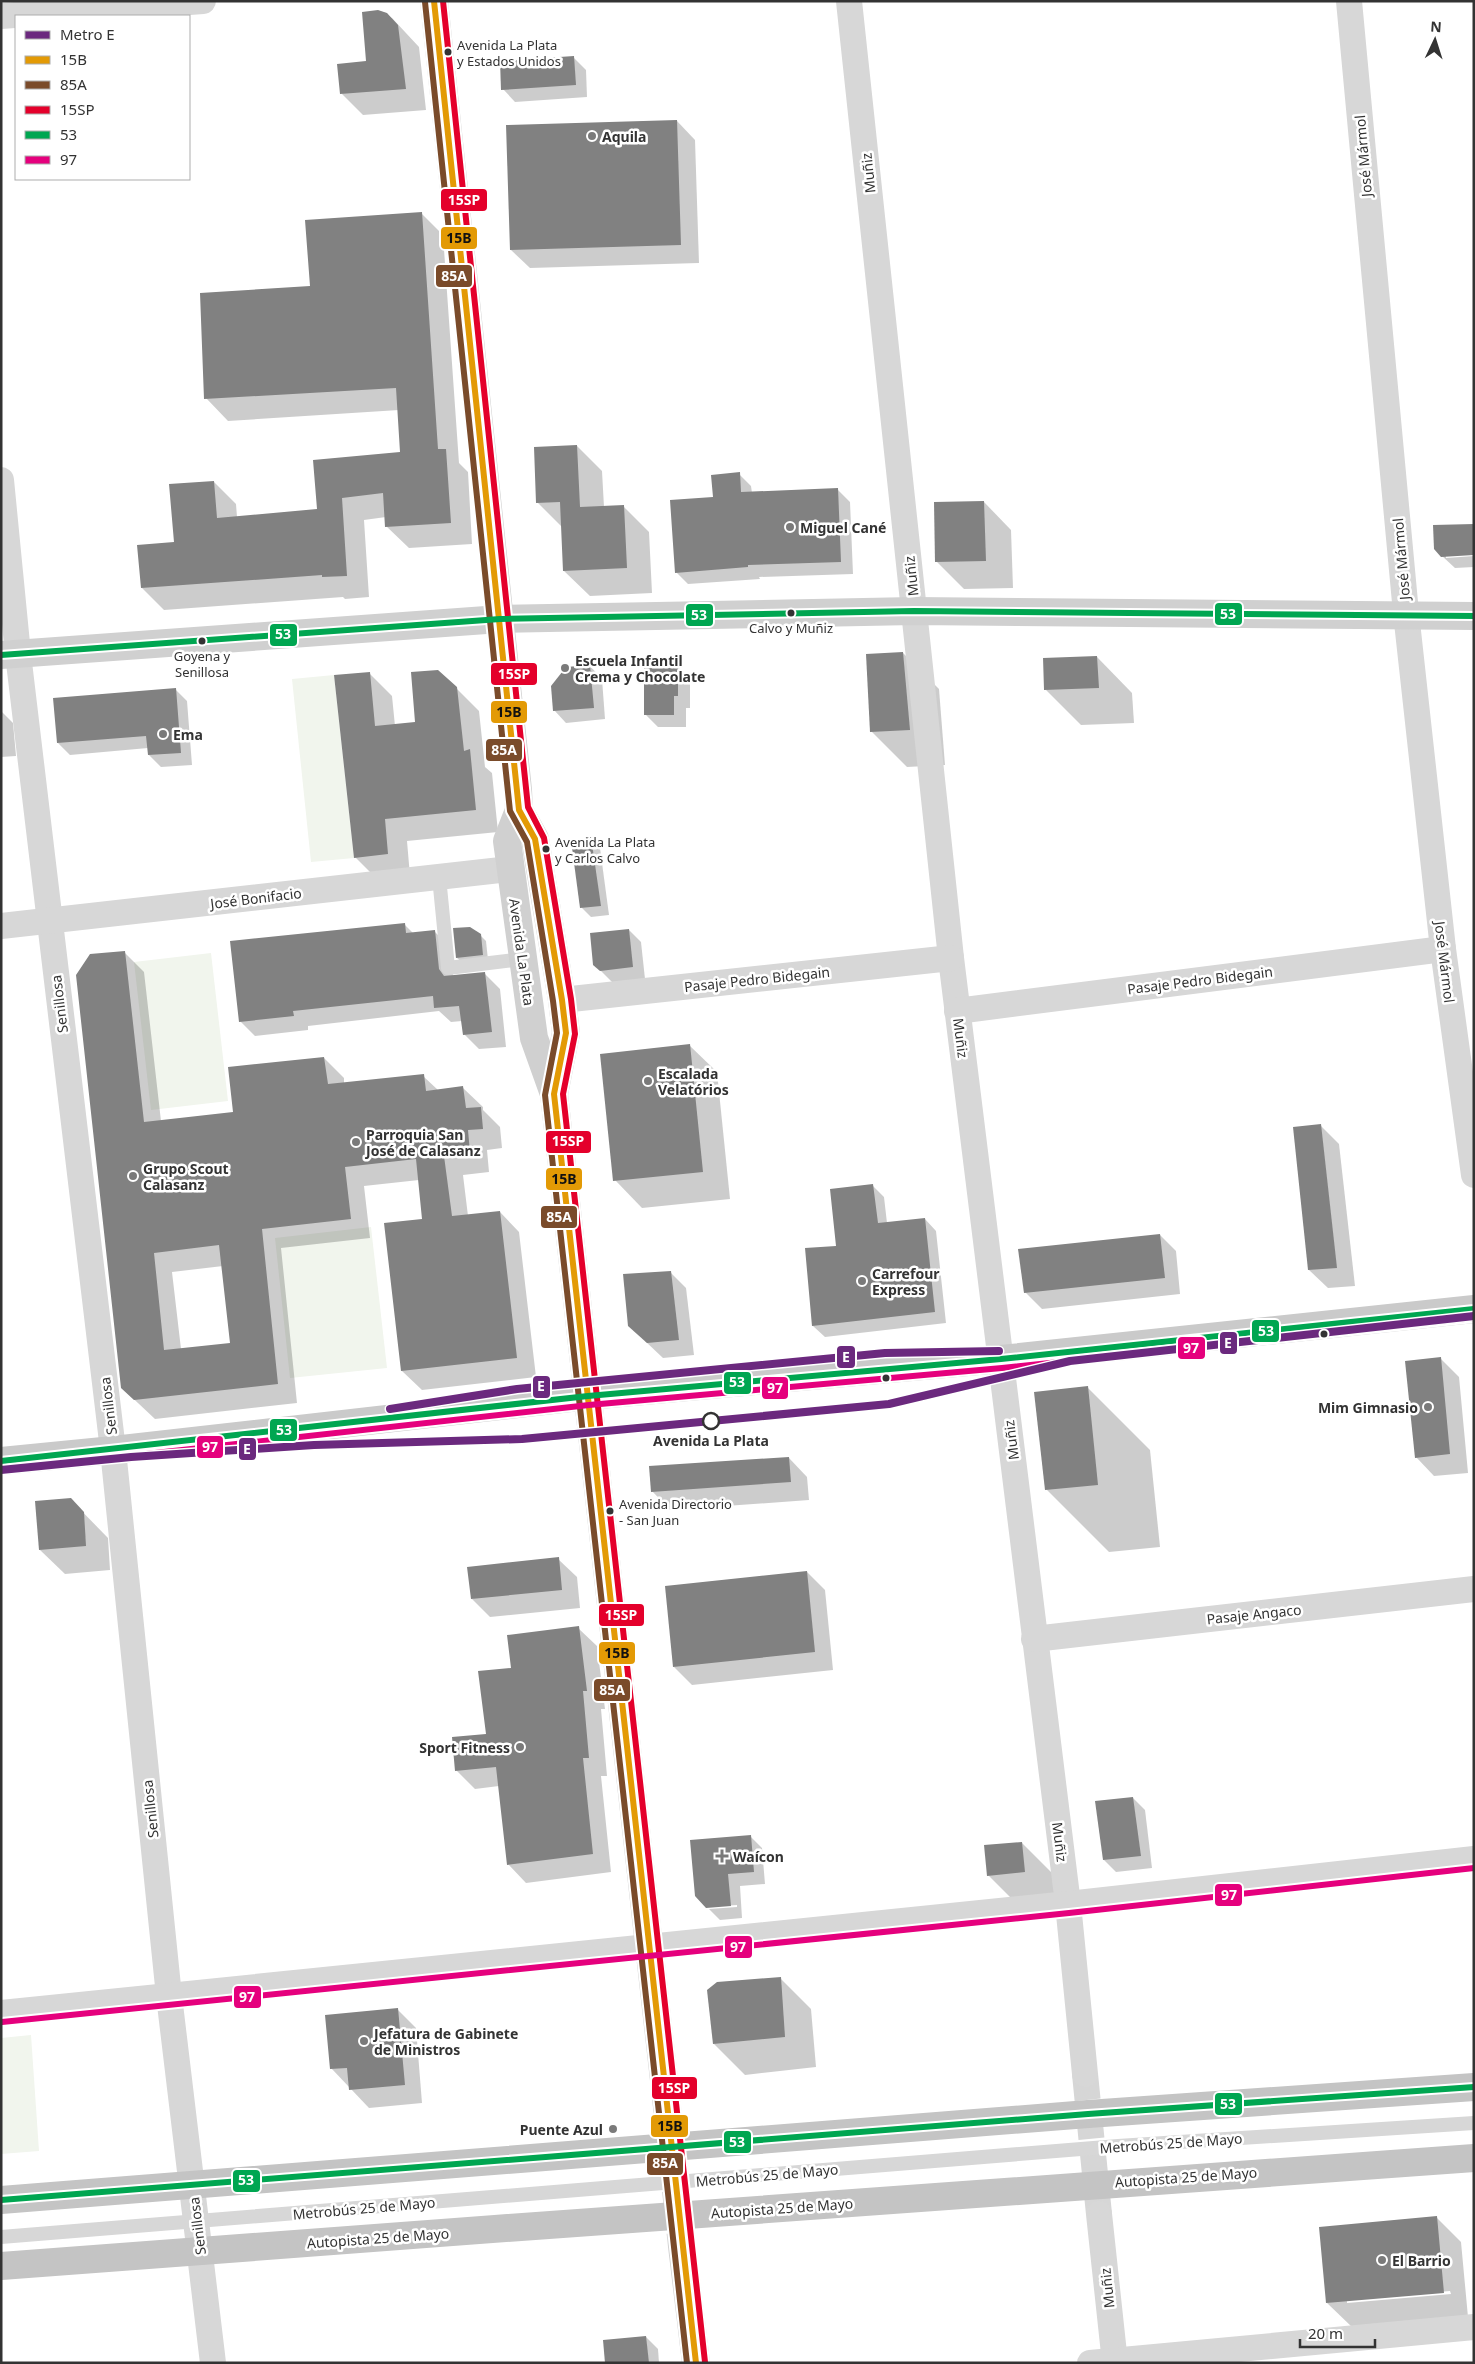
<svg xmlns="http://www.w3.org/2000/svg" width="1475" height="2364" font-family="'Noto Sans',sans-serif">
<rect width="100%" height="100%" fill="#fff"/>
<!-- green -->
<g fill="#f1f5ed">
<polygon points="334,675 354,858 311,862 292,679"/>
<polygon points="211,953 228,1101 151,1110 134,962"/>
<polygon points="371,1227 387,1368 290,1378 275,1238"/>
<polygon points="31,2035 39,2151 1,2154 1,2038"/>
</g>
<!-- shadow -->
<g fill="#0003" fill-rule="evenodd">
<polygon points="378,12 392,18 419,47 426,110 363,115 342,94 367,62"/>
<polygon points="573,57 586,70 587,97 515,102 503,89"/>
<polygon points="677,121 695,140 699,263 530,268 511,250"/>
<polygon points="421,213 443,235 459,463 468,472 472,544 409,548 386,526 386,517 364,520 369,597 345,599 343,597 164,610 142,588 175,543 214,482 236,504 237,517 318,510 401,453 399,410 228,421 206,398 311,287"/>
<polygon points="577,446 602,471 604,507 624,507 649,532 652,593 590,596 564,571 562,527 537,502"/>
<polygon points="739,474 751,486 752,493 838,490 850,502 853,574 759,577 760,579 688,584 676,572 714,498"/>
<polygon points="984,502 1011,530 1013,588 964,589 937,562"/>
<polygon points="1446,555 1446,558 1474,556 1474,567 1455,568 1442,556"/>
<polygon points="903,653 939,689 945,765 907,767 871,731"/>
<polygon points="1097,657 1132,693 1134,723 1081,725 1046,690"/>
<polygon points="590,666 602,679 605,719 566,723 554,710"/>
<polygon points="677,666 690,678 690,708 686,708 686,727 658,727 646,715"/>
<polygon points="369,673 392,696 395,726 416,723 456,688 479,711 485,767 492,773 498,832 407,841 410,876 378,880 355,857"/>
<polygon points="175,689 187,701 192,765 161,767 149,755 148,748 70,755 58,743"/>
<polygon points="1,711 13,723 16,756 1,757"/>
<polygon points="591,839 600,848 609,915 591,917 582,908"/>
<polygon points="404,924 414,934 435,932 450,947 453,976 485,974 500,989 506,1047 479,1049 464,1034 462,1021 451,1022 439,1011 308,1026 308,1030 255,1036 240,1021"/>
<polygon points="629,930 641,942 645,979 613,983 594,964"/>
<polygon points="480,935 486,941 488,960 463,963 457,958"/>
<path d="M124 952 144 972 161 1121 234 1113 324 1058 344 1078V1083L423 1076 438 1090 463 1088 483 1107V1110L500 1127 502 1148 487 1150 489 1172 463 1175 468 1216 500 1212 519 1232 536 1377 422 1390 402 1371 424 1220 419 1180 364 1186 370 1238 281 1248 297 1403 155 1419 122 1388ZM223 1266 231 1344 181 1349 172 1272Z"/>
<polygon points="689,1045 717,1072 730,1199 642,1208 615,1180"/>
<polygon points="1321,1126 1339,1144 1355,1286 1328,1288 1309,1270"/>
<polygon points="873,1186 884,1197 887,1223 925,1219 936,1231 946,1323 825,1337 813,1326 837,1247"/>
<polygon points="1160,1235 1176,1251 1180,1294 1042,1309 1025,1292"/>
<polygon points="671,1273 686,1288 694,1355 663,1358 645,1341"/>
<polygon points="1440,1358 1459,1377 1468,1473 1434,1476 1416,1457"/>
<polygon points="1087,1387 1150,1450 1160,1547 1109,1552 1046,1489"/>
<polygon points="789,1458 807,1477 809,1500 670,1510 652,1491"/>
<polygon points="70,1499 108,1538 110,1570 65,1574 40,1550"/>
<polygon points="558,1559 577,1577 580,1608 490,1617 472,1599"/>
<polygon points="807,1572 825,1590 833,1670 692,1685 674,1667"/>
<polygon points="578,1628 597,1646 605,1709 601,1709 607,1776 601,1776 611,1872 526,1883 508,1864 499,1786 475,1789 456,1770 487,1735 512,1669"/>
<polygon points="1133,1798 1145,1810 1152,1868 1116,1872 1104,1860"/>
<polygon points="750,1836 762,1848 765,1884 740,1886 742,1918 720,1920 709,1909 737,1907 737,1905 707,1907"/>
<polygon points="1022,1843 1058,1879 1060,1907 1024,1911 988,1875"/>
<polygon points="780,1978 811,2009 816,2067 745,2075 714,2044"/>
<polygon points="397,2009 416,2028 422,2103 369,2108 331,2068"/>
<path d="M1437 2218 1461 2242 1468 2317 1352 2327 1327 2303ZM1450 2291 1451 2294 1347 2303V2300Z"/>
<polygon points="646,2337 658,2349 659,2363 607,2363"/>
</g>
<!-- building -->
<g fill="#818181" fill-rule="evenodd">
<polygon points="378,10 387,13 398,25 406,89 340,94 337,64 366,61 362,12"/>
<polygon points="574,56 576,85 501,90 500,61"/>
<polygon points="677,120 681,245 510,250 506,125"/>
<polygon points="422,212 438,449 446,449 451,523 385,527 383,493 342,498 347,576 322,577 322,575 141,588 137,545 174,542 169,484 214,481 217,518 317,509 313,460 400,452 396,388 204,399 200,293 310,286 305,220"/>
<polygon points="577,445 580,507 624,505 627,568 563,571 560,502 536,503 534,447"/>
<polygon points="740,472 741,492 838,488 841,562 748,565 748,567 675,573 670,500 713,497 711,475"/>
<polygon points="984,501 986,561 935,562 934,502"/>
<polygon points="1474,524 1474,555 1441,557 1434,549 1433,525"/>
<polygon points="903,652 910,730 870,732 866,654"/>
<polygon points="1097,656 1099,688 1044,690 1043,658"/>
<polygon points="590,665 594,708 553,711 551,686 566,667"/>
<polygon points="644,665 678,665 678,696 674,696 674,715 644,715"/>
<polygon points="438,670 457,687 464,751 470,749 476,810 385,819 388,854 354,858 334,675 370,672 375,726 415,722 411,672"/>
<polygon points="176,688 181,753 148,755 146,736 57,743 53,698"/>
<polygon points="591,837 601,906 580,908 571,840"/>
<polygon points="405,923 406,933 435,930 439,969 444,976 485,972 492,1032 463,1035 459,1006 434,1008 433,996 293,1011 294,1016 239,1022 230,941"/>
<polygon points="470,927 481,934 483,955 456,958 453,928"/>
<polygon points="629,929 633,967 600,971 593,965 590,933"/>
<path d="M125 951 144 1122 233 1112 228 1067 324 1057 328 1084 424 1074 426 1091 463 1086 466 1108 481 1107 483 1129 468 1130 470 1153 444 1156 452 1216 500 1211 517 1358 401 1371 384 1223 422 1219 416 1159 345 1167 351 1219 262 1229 278 1384 134 1400 121 1388 76 975 90 954ZM219 1245 230 1343 164 1350 154 1253Z"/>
<polygon points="690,1044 703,1172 613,1181 600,1054"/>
<polygon points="1321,1124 1337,1268 1308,1270 1293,1127"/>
<polygon points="873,1184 878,1223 925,1218 935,1312 812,1326 805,1248 836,1246 830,1189"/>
<polygon points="1160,1234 1165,1278 1024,1293 1018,1249"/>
<polygon points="671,1271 679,1340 647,1343 628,1326 623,1274"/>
<polygon points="1441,1357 1450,1454 1415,1458 1405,1361"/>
<polygon points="1088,1386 1098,1485 1045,1490 1034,1392"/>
<polygon points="789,1457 791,1482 651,1492 649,1466"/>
<polygon points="71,1498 84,1512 86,1546 39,1550 35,1501"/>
<polygon points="559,1557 562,1590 471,1599 467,1567"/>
<polygon points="807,1571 815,1652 673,1667 665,1586"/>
<polygon points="579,1626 587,1691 583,1691 589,1758 583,1758 593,1854 507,1865 496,1767 455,1771 452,1737 486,1734 478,1671 511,1668 507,1635"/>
<polygon points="1133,1797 1141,1856 1103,1860 1095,1801"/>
<polygon points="751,1835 754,1872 728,1874 731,1906 706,1908 695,1896 690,1840"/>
<polygon points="1022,1842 1025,1872 987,1876 984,1845"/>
<polygon points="781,1977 785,2037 713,2044 707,1990 717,1982"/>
<polygon points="398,2008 405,2085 349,2090 347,2068 330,2069 325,2015"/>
<polygon points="1437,2216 1444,2293 1326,2303 1319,2227"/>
<polygon points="646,2336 649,2363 605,2363 603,2340"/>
</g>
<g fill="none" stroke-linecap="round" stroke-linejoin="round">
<!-- street-tunnel -->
<polyline stroke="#d6d6d6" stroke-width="26" stroke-dasharray="26 13" stroke-linecap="butt" points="1085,2074 1099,2214"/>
<!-- secondary-tunnel -->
<polyline stroke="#d6d6d6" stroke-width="28" stroke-dasharray="28 14" stroke-linecap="butt" points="667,2107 682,2246"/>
<!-- lane -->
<polyline stroke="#d7d7d7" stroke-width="14" points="439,877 448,968 523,959"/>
<!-- street -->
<g stroke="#d7d7d7" stroke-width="26">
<polyline points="849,1 951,958 1068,1904 1085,2074"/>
<polyline points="1349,1 1406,613 1443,949 1474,1175"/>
<polyline points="1,16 203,1"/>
<polyline points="1,480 18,654 113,1450 169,1996 213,2363"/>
<polyline points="1,926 510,869"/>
<polyline points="562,1000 951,958"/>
<polyline points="957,1011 1443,949"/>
<polyline points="1034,1639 1474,1589"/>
<polyline points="1,2013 1068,1904 1474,1859"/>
<polyline points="1099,2214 1115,2363"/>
<polyline points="1090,2363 1474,2327"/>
</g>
<!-- secondary -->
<g stroke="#d0d0d0" stroke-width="28">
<polyline points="434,1 518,790 519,810 507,841 534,1038 554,1094 667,2107"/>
<polyline points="1,655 500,619 914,611 1474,616"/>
<polyline points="519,810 535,839 562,1000 566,1033 554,1094"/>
<polyline points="682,2246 696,2363"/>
</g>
<!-- primary -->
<polyline stroke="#cacaca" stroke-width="28" points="1,1461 113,1450 588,1396 1001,1359 1474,1309"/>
<!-- lane-bridge -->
<polyline stroke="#d7d7d7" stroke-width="14" points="1,2237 1118,2146 1474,2123"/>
<!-- highway-bridge -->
<g stroke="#c4c4c4" stroke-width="28">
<polyline points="1,2200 1088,2114 1474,2087"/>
<path d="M1 2266C492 2230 983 2190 1474 2158"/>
</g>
<!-- bus-1 casing -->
<g stroke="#fff" stroke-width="10">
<polyline id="bus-1" points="434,1 519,810 535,839 562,1000 566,1033 554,1094 696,2363"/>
</g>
<!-- bus-2 casing -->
<g stroke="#fff" stroke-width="10">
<polyline id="bus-2" points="425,2 510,811 527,842 553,1001 557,1033 545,1095 687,2363"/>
</g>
<!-- bus-3 casing -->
<g stroke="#fff" stroke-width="10">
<polyline id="bus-3" points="443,1 528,807 544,838 571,999 575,1034 563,1094 705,2362"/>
</g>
<!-- bus-4 casing -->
<g stroke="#fff" stroke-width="10">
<g id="bus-4">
<polyline points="1,655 500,619 914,611 1474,616"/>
<polyline points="1,1461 588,1396 1001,1359 1474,1309"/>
<polyline points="1,2200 1088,2114 1474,2087"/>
</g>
</g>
<!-- bus-5 casing -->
<g stroke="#fff" stroke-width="10">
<g id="bus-5">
<polyline points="2,1470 589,1405 1002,1368 1474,1318"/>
<polyline points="2,2022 1069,1913 1474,1868"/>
</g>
</g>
<!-- bus-1 -->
<use href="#bus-1" stroke="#e39a05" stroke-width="6"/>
<!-- bus-2 -->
<use href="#bus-2" stroke="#7a4b2a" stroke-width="6"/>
<!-- bus-3 -->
<use href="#bus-3" stroke="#e4002b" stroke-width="6"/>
<!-- bus-4 -->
<use href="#bus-4" stroke="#00a651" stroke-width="6"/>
<!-- bus-5 -->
<use href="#bus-5" stroke="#e5007d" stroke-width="6"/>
<!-- metro-1 casing -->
<g stroke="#fff" stroke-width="11">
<g id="metro-1">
<polyline points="390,1409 517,1389 885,1353 999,1351"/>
<polyline points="1,1470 131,1457 314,1445 522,1439 889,1404 1070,1361 1474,1316"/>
</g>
</g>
<!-- metro-1 -->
<use href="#metro-1" stroke="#6b297e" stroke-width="8"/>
</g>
<!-- markers -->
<g fill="#333" stroke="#fff" stroke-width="2">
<circle cx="448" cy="52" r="4.5"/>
<circle cx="791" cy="613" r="4.5"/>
<circle cx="202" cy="641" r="4.5"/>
<circle cx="546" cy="849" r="4.5"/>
<circle cx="1324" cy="1334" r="4.5"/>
<circle cx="886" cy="1378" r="4.5"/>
<circle cx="610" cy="1511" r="4.5"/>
</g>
<g fill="#7a7a7a" stroke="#fff" stroke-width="2">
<circle cx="592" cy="136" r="5"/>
<circle cx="790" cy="527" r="5"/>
<circle cx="565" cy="668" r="5"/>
<circle cx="163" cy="734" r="5"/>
<circle cx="648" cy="1081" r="5"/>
<circle cx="356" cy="1142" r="5"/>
<circle cx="133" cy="1176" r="5"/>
<circle cx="862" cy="1281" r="5"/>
<circle cx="1428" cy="1407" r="5"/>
<circle cx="520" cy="1747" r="5"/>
<path d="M719.5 1848.5h5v5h5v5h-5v5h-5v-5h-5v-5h5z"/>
<circle cx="364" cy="2041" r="5"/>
<circle cx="613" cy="2129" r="5"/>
<circle cx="1382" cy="2260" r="5"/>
</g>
<circle fill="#fff" stroke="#333" stroke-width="2.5" cx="711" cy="1421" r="8"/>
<g text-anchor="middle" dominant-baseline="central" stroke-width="5" stroke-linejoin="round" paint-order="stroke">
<!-- bus labels -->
<g font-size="13" fill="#333" stroke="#fff" text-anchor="start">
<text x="457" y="45">Avenida La Plata<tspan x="457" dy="16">y Estados Unidos</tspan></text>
<text x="791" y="628" text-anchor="middle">Calvo y Muñiz</text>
<text x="202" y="656" text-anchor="middle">Goyena y<tspan x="202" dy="16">Senillosa</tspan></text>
<text x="555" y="842">Avenida La Plata<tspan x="555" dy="16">y Carlos Calvo</tspan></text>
<text x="619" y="1504">Avenida Directorio<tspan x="619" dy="16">- San Juan</tspan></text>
</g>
<!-- poi labels -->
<g font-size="14" font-weight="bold" fill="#333" stroke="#fff" text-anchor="start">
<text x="602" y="136">Aquila</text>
<text x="800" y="527">Miguel Cané</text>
<text x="575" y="660">Escuela Infantil<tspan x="575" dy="16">Crema y Chocolate</tspan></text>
<text x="173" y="734">Ema</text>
<text x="658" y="1073">Escalada<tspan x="658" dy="16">Velatórios</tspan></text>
<text x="366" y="1134">Parroquia San<tspan x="366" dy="16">José de Calasanz</tspan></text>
<text x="143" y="1168">Grupo Scout<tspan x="143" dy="16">Calasanz</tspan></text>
<text x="872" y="1273">Carrefour<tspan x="872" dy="16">Express</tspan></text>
<text x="1418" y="1407" text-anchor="end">Mim Gimnasio</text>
<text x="510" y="1747" text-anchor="end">Sport Fitness</text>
<text x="733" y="1856">Waícon</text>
<text x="374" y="2033">Jefatura de Gabinete<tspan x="374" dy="16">de Ministros</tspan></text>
<text x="603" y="2129" text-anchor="end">Puente Azul</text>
<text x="1392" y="2260">El Barrio</text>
</g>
<!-- street labels -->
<g font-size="14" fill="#333" stroke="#fff">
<text transform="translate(1363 156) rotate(-95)">José Mármol</text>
<text transform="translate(868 173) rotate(-96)">Muñiz</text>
<text transform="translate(1401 559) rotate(-95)">José Mármol</text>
<text transform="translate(911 576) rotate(-96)">Muñiz</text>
<text transform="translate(256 898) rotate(-7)">José Bonifacio</text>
<text transform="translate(522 952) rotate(82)">Avenida La Plata</text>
<text transform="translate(1445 962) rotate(83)">José Mármol</text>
<text transform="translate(757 979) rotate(-6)">Pasaje Pedro Bidegain</text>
<text transform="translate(1200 980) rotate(-7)">Pasaje Pedro Bidegain</text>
<text transform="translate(59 1004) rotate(-97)">Senillosa</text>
<text transform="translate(961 1038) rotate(83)">Muñiz</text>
<text transform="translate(108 1406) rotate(-97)">Senillosa</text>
<text transform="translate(1011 1440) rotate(-97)">Muñiz</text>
<text transform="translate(1254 1614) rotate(-6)">Pasaje Angaco</text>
<text transform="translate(150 1809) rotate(-96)">Senillosa</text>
<text transform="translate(1060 1842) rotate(83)">Muñiz</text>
<text transform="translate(1171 2143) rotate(-4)">Metrobús 25 de Mayo</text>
<text transform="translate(767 2175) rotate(-5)">Metrobús 25 de Mayo</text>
<text transform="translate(1186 2177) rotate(-4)">Autopista 25 de Mayo</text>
<text transform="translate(364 2208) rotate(-5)">Metrobús 25 de Mayo</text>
<text transform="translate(782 2208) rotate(-4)">Autopista 25 de Mayo</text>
<text transform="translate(197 2226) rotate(-97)">Senillosa</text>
<text transform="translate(378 2238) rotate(-4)">Autopista 25 de Mayo</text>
<text transform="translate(1107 2288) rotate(-96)">Muñiz</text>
</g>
<!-- stop labels -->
<g font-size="14" font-weight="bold" fill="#333" stroke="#fff">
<text x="711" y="1440">Avenida La Plata</text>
</g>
</g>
<g stroke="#fff" stroke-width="2">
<rect x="440" y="188" width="48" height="24" rx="5" fill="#e4002b"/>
<rect x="440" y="226" width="38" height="24" rx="5" fill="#e39a05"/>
<rect x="435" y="264" width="38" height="24" rx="5" fill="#7a4b2a"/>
<rect x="1214" y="602" width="29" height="24" rx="5" fill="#00a651"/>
<rect x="685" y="603" width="29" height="24" rx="5" fill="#00a651"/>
<rect x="269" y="623" width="29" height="24" rx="5" fill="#00a651"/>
<rect x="490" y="662" width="48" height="24" rx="5" fill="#e4002b"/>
<rect x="490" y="700" width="38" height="24" rx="5" fill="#e39a05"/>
<rect x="485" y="738" width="38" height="24" rx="5" fill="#7a4b2a"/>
<rect x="545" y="1130" width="47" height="24" rx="5" fill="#e4002b"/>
<rect x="545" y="1167" width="38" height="24" rx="5" fill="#e39a05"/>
<rect x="540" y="1205" width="38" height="24" rx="5" fill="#7a4b2a"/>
<rect x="1251" y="1319" width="29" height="24" rx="5" fill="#00a651"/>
<rect x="1219" y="1331" width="19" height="24" rx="5" fill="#6b297e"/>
<rect x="1177" y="1336" width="29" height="24" rx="5" fill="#e5007d"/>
<rect x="836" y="1345" width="20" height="24" rx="5" fill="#6b297e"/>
<rect x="723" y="1371" width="29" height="24" rx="5" fill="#00a651"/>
<rect x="532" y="1375" width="19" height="24" rx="5" fill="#6b297e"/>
<rect x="761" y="1376" width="28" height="24" rx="5" fill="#e5007d"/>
<rect x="269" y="1418" width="29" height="24" rx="5" fill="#00a651"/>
<rect x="196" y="1435" width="28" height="24" rx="5" fill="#e5007d"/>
<rect x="238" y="1437" width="19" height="24" rx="5" fill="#6b297e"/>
<rect x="598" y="1603" width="47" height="24" rx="5" fill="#e4002b"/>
<rect x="598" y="1641" width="38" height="24" rx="5" fill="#e39a05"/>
<rect x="593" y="1678" width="38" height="24" rx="5" fill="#7a4b2a"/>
<rect x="1214" y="1883" width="29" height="24" rx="5" fill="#e5007d"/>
<rect x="724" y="1935" width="29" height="24" rx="5" fill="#e5007d"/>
<rect x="233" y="1985" width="29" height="24" rx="5" fill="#e5007d"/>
<rect x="651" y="2076" width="47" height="24" rx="5" fill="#e4002b"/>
<rect x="1214" y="2092" width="29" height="24" rx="5" fill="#00a651"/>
<rect x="650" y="2114" width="39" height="24" rx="5" fill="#e39a05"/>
<rect x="723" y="2130" width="29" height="24" rx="5" fill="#00a651"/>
<rect x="646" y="2152" width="38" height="24" rx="5" fill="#7a4b2a"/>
<rect x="232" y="2169" width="29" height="24" rx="5" fill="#00a651"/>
</g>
<g font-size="14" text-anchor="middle" font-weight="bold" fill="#fff">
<text x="464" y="205">15SP</text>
<text x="454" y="281">85A</text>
<text x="1228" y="619">53</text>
<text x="699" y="620">53</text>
<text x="283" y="639">53</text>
<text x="514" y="679">15SP</text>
<text x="504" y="755">85A</text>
<text x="568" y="1146">15SP</text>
<text x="559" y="1222">85A</text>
<text x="1266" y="1336">53</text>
<text x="1228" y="1348">E</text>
<text x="1191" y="1353">97</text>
<text x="846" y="1362">E</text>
<text x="737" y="1387">53</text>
<text x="541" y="1391">E</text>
<text x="775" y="1393">97</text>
<text x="284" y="1435">53</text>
<text x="210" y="1452">97</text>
<text x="247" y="1454">E</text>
<text x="621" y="1620">15SP</text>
<text x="612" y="1695">85A</text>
<text x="1229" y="1900">97</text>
<text x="738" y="1952">97</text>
<text x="247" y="2002">97</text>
<text x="674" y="2093">15SP</text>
<text x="1228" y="2109">53</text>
<text x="737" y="2147">53</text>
<text x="665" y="2168">85A</text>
<text x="246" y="2185">53</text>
</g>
<g font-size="14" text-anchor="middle" font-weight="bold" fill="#111">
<text x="459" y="243">15B</text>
<text x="509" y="717">15B</text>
<text x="564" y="1184">15B</text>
<text x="617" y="1658">15B</text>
<text x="670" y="2131">15B</text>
</g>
<!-- border -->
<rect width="1475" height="2364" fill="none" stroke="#333333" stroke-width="5"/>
<!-- legend -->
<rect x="15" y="15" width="175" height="165" fill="#ffffff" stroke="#adadad"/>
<rect x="25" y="31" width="25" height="8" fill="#6b297e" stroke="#adadad"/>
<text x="60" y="40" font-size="15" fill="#333333">Metro E</text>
<rect x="25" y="56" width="25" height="8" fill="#e39a05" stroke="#adadad"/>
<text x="60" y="65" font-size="15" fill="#333333">15B</text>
<rect x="25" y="81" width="25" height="8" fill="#7a4b2a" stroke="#adadad"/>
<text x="60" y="90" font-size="15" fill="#333333">85A</text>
<rect x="25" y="106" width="25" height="8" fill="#e4002b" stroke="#adadad"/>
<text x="60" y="115" font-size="15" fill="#333333">15SP</text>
<rect x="25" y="131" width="25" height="8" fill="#00a651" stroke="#adadad"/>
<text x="60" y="140" font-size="15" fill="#333333">53</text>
<rect x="25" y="156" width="25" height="8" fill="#e5007d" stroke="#adadad"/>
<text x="60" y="165" font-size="15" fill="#333333">97</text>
<!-- north arrow -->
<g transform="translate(1435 40) rotate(4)" stroke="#ffffff" stroke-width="4" paint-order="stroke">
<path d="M0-4L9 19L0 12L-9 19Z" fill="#333333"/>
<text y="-8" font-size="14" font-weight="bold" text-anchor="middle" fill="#333333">N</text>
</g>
<!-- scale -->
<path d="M1300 2339v8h75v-8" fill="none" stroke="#333333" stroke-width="2.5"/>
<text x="1308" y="2339" font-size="15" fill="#333333" stroke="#ffffff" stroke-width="4" paint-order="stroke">20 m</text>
</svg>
